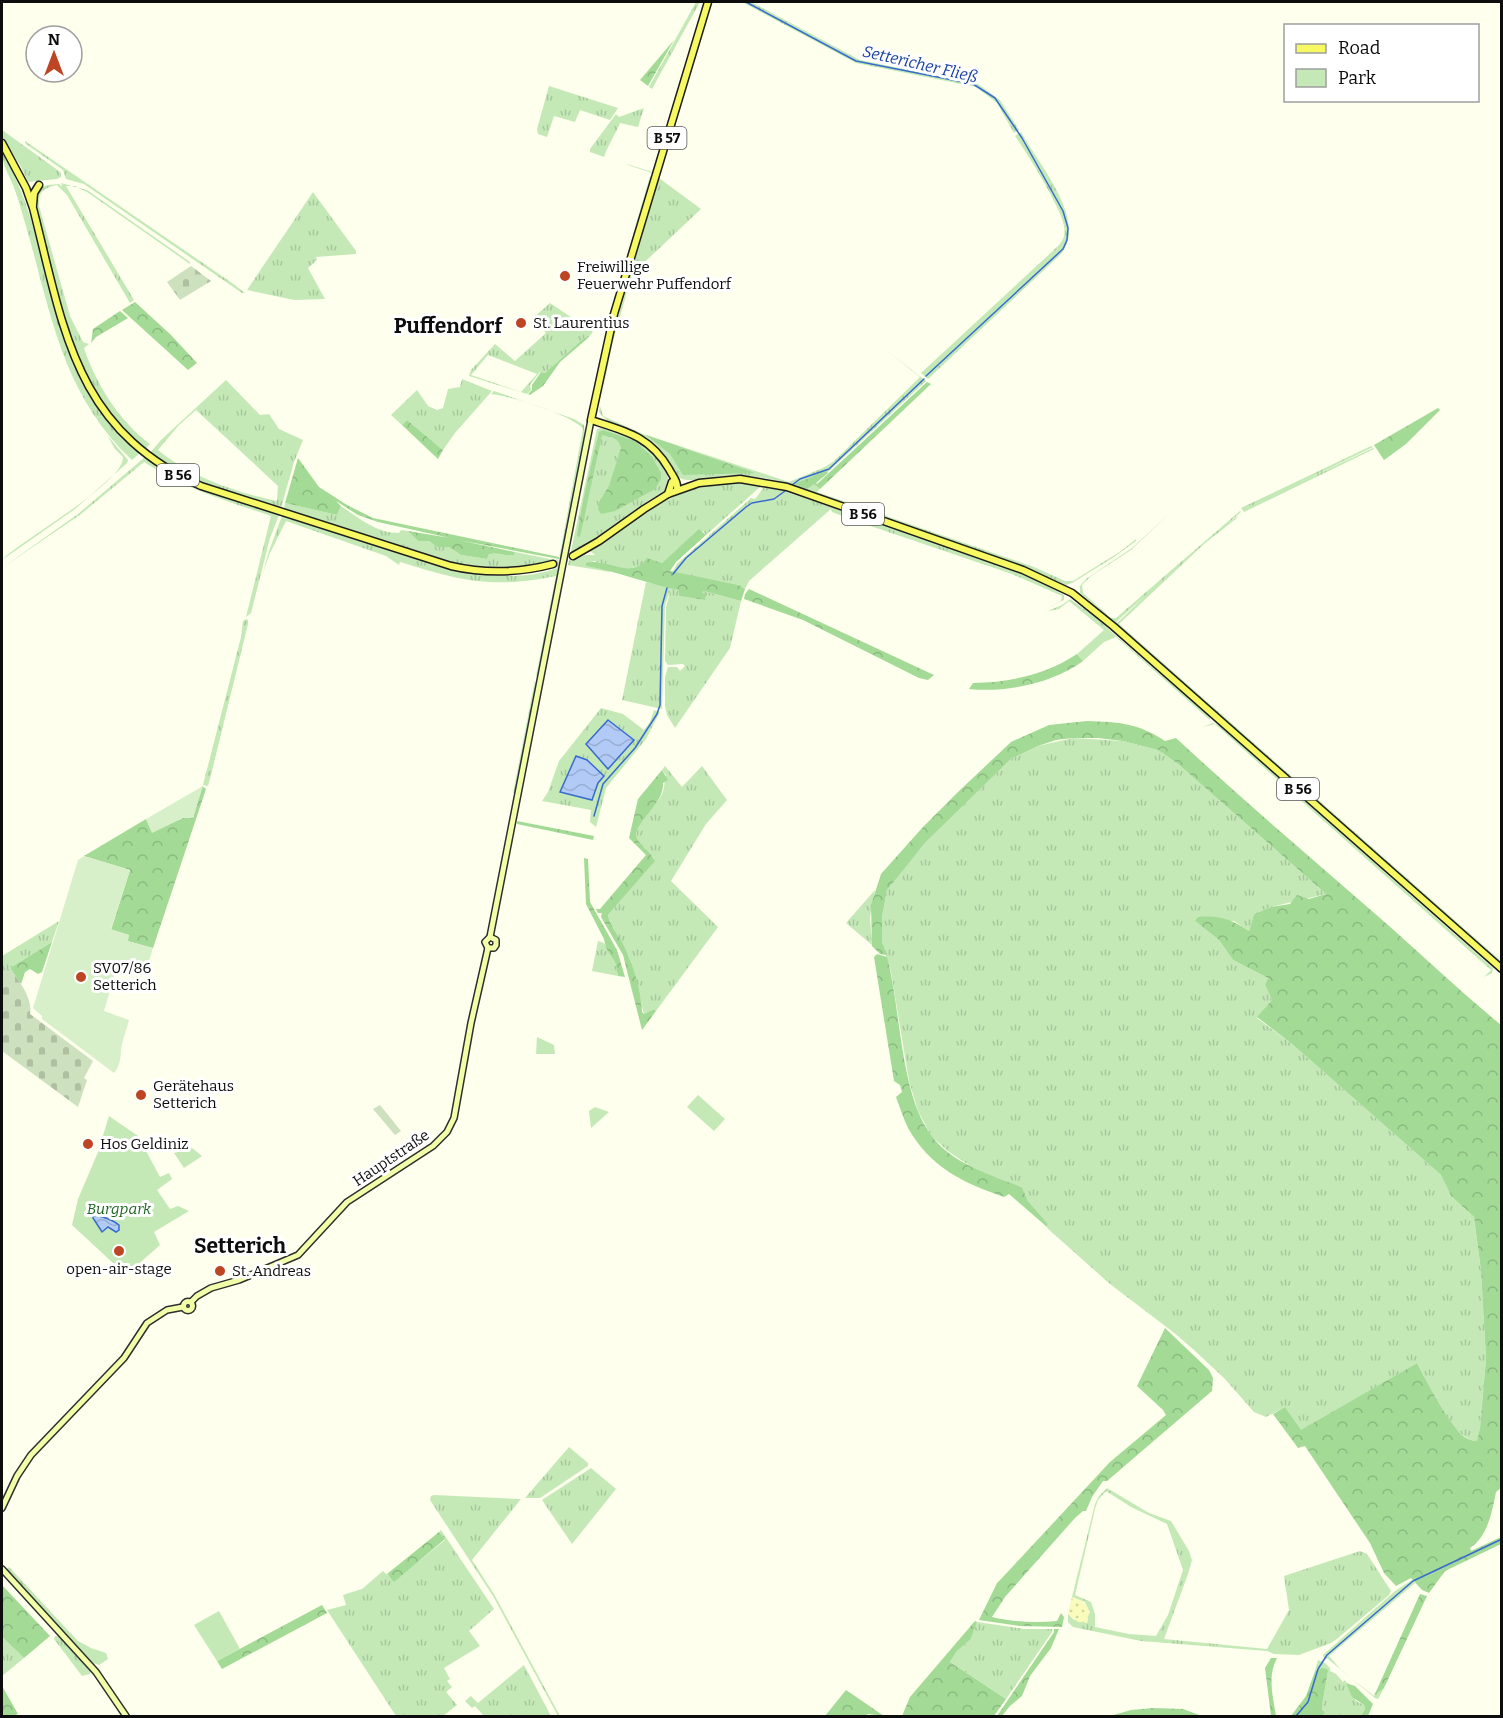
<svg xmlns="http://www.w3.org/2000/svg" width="1503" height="1718" font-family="Bitter,serif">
<defs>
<pattern id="grass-tufts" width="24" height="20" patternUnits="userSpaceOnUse" patternTransform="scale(1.5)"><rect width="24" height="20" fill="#c4e9b7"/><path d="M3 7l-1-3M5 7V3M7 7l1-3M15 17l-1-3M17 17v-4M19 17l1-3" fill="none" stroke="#a7c79c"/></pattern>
<pattern id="forest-crowns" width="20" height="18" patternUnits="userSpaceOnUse" patternTransform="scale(1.5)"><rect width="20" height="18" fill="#a3da96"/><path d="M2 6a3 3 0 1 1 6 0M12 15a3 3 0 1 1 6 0" fill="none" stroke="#8bba80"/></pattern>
<pattern id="sand-dots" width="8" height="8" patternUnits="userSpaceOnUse" patternTransform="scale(1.5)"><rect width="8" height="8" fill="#f8fbb9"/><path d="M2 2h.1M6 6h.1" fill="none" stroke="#d3d69e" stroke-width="1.8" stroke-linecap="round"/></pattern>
<pattern id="cemetery-stones" width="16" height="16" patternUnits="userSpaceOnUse" patternTransform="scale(1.5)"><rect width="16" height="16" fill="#cde1be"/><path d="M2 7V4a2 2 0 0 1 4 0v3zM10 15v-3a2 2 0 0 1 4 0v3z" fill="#afc0a2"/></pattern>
<pattern id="water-waves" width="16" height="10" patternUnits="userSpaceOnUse" patternTransform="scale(1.5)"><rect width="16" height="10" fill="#b2cbf6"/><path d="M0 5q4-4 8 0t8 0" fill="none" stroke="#98add2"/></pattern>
</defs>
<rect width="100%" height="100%" fill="#feffed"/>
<!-- grass -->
<g fill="url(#grass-tufts)" fill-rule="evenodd">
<polygon points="696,2 700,2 652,89 649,87"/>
<polygon points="704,2 705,4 654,172 652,173 628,165 627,164 652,172"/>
<polygon points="742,2 751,2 860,60 978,84 1000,100 1019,130 1014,133 997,103 976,87 856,63"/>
<polygon points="549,86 618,108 610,120 580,110 575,122 554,116 547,137 538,134 537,129"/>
<path d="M644 108 638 127 620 123C615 135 608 145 604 157L590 152V149L616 114 619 117Z"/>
<polygon points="2,130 59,171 61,173 61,177 57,179 28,182 20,165 2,138"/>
<path d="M1021 132C1038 164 1091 223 1059 256L928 379 921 373 1057 247C1063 241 1066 235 1064 226 1062 209 1026 151 1015 136Z"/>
<polygon points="25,141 232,283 245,293 242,293 84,184 66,179 63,170 26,144"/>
<path d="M2 151C59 250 44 378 140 453L132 460C59 392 50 305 23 216 20 206 17 195 13 185 8 173 2 164 2 151Z"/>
<polygon points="650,176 652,179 619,287 618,286"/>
<path d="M659 178 701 209 632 274 612 345 600 406 603 416 643 434 789 482 825 467 834 461 920 377 886 350 926 381 815 484 820 489 817 492 1034 567 1065 581H1073L1121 551 1136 539V541L1114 557 1072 583 1066 585 1028 568 779 481C764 478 749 475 733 475 720 475 693 483 682 479 672 475 663 449 650 440 637 431 604 425 599 411L614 331Z"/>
<polygon points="61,183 87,190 190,262 190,264 87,192 75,186 62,186"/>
<path d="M59 184 61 186H66L134 300 130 303 67 195 57 185C44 188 38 191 39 206L70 316 83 342 89 344 84 348C96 384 119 421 150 444L145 449C88 403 72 344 54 276 48 252 40 228 36 204 38 186 42 185 59 184Z"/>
<polygon points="313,192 356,251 356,254 316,257 317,260 308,268 325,299 294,300 247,290"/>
<path d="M550 303 593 332 588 338 585 337 545 373 540 372 530 385 531 390 527 394 469 376 471 370 495 344 515 361 546 333 533 318ZM488 355 537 374 521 392 471 375Z"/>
<polygon points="462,379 492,391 455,433 443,450 407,420 402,425 391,415 417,390 428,406 437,410 443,408 448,389 460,387"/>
<path d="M226 380 260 415 269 414 279 429 303 440 294 462 281 508C233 494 191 482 150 453L161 440ZM196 410 278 486 277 501C237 493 189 476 158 450L179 425Z"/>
<path d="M494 391 574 419 584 425 585 436 561 559H559L583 429C575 416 508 395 491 394Z"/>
<path d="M601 428C629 435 676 452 667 490L649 500 584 547 572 552V557L575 560 585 555H595L590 551C633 523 676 483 730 482 746 482 761 485 776 488L1002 566 1036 580 1064 595V600L1047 608 1061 601 1062 596 1012 574 853 520 832 512 831 509 749 581 745 589 739 585 672 572 678 563 751 498 755 499 764 487H760L706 535 703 531 681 546 662 563 647 559C634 576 612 565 594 561L586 566 610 570V572L568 565 597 429Z"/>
<path d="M107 435 128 460 127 463 75 509 2 560C21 540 124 483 123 457L115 449Z"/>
<polygon points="1371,446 1373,447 1301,482 1373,448 1374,449 1244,512 1241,508"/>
<path d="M145 457 183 482 279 515 270 538 251 613 246 617 271 516C226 501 184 488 144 462L81 514 2 568 78 514Z"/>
<path d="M285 503 337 515 341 506C359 518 376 533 399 533L401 530 408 531 418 541H429L437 547H449L461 555 487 559 489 554C497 552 506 556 514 555L515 552 560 561 538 676H536L556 576C493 589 461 581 400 562L399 565 386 556 286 521 270 553 263 573 269 551 282 516 447 568C481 576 523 581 557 568 554 564 551 562 545 562 539 562 534 566 528 567 503 570 478 569 454 563L284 509Z"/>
<polygon points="1240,511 1241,512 1230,522 1242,514 1204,544 1119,624 1501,961 1501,965 1116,624 1147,594 1115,623 1080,593 1080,586 1086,579 1132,548 1170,513 1131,550 1091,576 1082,585 1083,593 1111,618 1116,618"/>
<polygon points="646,582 680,590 679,596 705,600 701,593 704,591 741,601 730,648 675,728 667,715 665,706 665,677 668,667 677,667 680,671 685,666 683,664 668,665 665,661 666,607 671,589 665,605 662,709 622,700"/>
<polygon points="1070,599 1098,619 1115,635 1210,717 1210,720 1116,637 1104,642 1083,661 1077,654 1104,630 1069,601 1059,609 1048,611 1062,605"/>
<polygon points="246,619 248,620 248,624 211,775 208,786 203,785 241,637 243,621"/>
<polygon points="535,680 536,686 515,794 513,793"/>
<polygon points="601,708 623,714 644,730 650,722 654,710 660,712 646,739 606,788 596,827 590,822 591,810 542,801 548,792 559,761"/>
<polygon points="1213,723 1219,725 1475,952 1493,968 1492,973 1484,977 1491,970 1215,724 1202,727"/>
<path d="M1073 738 1123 741 1158 750 1178 764 1326 894 1271 907 1254 914 1249 931 1234 921H1195L1219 940 1233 960 1268 978 1265 985 1272 1000 1257 1018 1292 1044 1441 1175 1451 1196 1474 1217 1481 1271 1486 1359 1480 1428 1478 1442C1473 1440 1468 1440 1464 1436 1445 1421 1429 1385 1417 1363L1301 1431 1285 1407 1266 1417 1254 1412 1225 1379 1194 1350 1173 1332 1110 1284 1047 1228 1048 1224 1028 1201 1022 1187 978 1171 949 1152 931 1136 918 1111 909 1081 891 972 882 942V917L887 890 900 873 925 843 1011 759 1038 746Z"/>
<path d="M665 766 682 787 702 766 727 800 706 824 671 881 718 927 656 1011 654 1009 644 1014 629 957 611 926 608 915 652 864 654 858 640 845 636 835C639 820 655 807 662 794 665 788 664 781 666 775L662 770Z"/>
<polygon points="875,890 870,917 872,945 846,923"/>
<polygon points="59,921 52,942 2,973 2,956"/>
<polygon points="598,941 604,943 615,962 618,976 592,971"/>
<polygon points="569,1447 588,1463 588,1466 540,1498 525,1498"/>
<polygon points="591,1468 616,1489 572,1544 542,1500"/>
<path d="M1107 1488 1149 1513 1171 1521 1189 1551 1192 1560 1188 1574 1164 1639 1267 1649 1289 1610 1284 1576 1360 1551 1367 1554 1391 1591 1389 1595 1338 1638 1331 1643 1299 1655 1274 1654 1267 1651 1141 1641 1073 1627 1068 1622V1614L1074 1620 1090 1613 1085 1602 1072 1597 1095 1504 1099 1496ZM1106 1491 1131 1507 1167 1524 1183 1570 1168 1615 1156 1636 1129 1634 1095 1627V1614L1091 1602 1075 1595 1095 1509 1098 1500Z"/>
<polygon points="434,1495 521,1499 472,1560 494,1594 560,1716 558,1716 493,1596 430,1500 431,1496"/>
<polygon points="441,1530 494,1609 469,1631 480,1646 444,1668 450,1679 447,1681 452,1687 446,1692 457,1705 443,1716 396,1716 327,1610 346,1605 343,1595 362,1589 383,1571 394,1581 445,1540 439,1532"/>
<polygon points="9,1567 78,1641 91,1648 106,1653 108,1659 99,1665 93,1663 6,1570"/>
<polygon points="1412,1580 1415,1583 1329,1656 1342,1671 1374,1696 1384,1688 1378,1699 1375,1698 1328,1659 1324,1658 1323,1655 1395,1591"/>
<polygon points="977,1622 1025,1629 1052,1629 1052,1632 1006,1699 950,1662 957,1651 971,1639"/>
<polygon points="55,1636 59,1636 90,1671 90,1674 82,1676 54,1639"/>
<polygon points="2,1637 24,1658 2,1676"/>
<polygon points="1318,1660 1325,1663 1330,1668 1330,1671 1336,1674 1343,1682 1345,1680 1356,1701 1364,1705 1365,1709 1361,1716 1323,1716 1325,1712 1322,1710 1322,1706 1328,1671 1315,1671"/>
<polygon points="524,1665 551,1716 484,1716 475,1706 472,1708 465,1701 471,1696 478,1703"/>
</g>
<!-- forest -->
<g fill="url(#forest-crowns)">
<polygon points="674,40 648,86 640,80"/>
<polygon points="135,302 171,335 197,363 188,370 122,310"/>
<polygon points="120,311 128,318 96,337 91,343 93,329"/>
<polygon points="585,337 588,338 560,362 543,386 530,395 528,394 532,390 532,385 541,372 545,373"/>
<polygon points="927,382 931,384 820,489 814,484 807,489 794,484 826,471 828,473 816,483 817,484"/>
<polygon points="1438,408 1440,410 1406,444 1384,460 1374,445"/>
<polygon points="407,420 443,450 438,459 402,425"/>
<path d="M603 430 635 441 652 457 661 473V479L655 489 615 511 601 514 598 509 599 502 609 486 621 448C619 438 612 437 602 435L580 537 577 536C582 501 591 466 599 432Z"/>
<polygon points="646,435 755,473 683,475 670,454"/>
<path d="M298 458 319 487 347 505 373 518 559 557V559L458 540 515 552 514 555C505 556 497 552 489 554L487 559 461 555 449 547H437L429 541H418L408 531 450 538 378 522 358 515 336 501 341 506 337 515 285 503Z"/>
<path d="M699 529 706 535 676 562 670 571 739 585 745 589 741 601 704 591 702 593 706 594 705 600 679 596V590C647 584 617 571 586 566V563C607 557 631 581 647 558L662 563Z"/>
<polygon points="749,589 934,675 928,680 919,678 803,620 744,599 745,594"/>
<path d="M1077 654 1083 661C1054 683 1005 693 969 689L973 683C1011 682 1045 675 1077 654Z"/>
<path d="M1087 721C1119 722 1138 723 1165 741L1176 738C1245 802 1317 863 1388 925 1426 959 1462 993 1501 1025V1488L1496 1492C1492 1512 1488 1536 1470 1548L1471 1551 1501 1537V1544L1445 1571 1429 1593 1422 1590 1411 1578 1396 1586 1384 1573 1370 1543 1305 1446 1298 1448 1273 1414 1285 1407 1301 1430 1417 1363C1426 1380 1452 1432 1468 1439 1471 1440 1474 1441 1477 1441L1480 1428 1486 1359 1481 1271 1474 1217 1451 1196 1441 1175 1292 1044 1257 1017 1272 1000 1265 985 1268 978 1233 960 1219 940 1195 921 1198 917C1219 915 1231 919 1249 931L1254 914 1271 907 1290 904 1297 895 1309 899 1326 894 1178 764 1158 750 1123 741 1098 738H1073L1056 740 1038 746 1011 759 925 843 887 890 882 917V942L887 955 880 954 872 946 871 905 881 874 923 827 958 792 1011 742 1049 725Z"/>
<path d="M662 770 668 780 663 783C664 803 640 816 636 835 639 847 650 850 655 861L608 915C610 926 617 934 623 944 633 964 641 990 642 1012L644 1014 654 1009 656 1011 642 1030 623 955 601 917 602 913H598L596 909H600L646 855 629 838 638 799Z"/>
<polygon points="202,786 206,789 153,948 127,941 129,935 111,930 130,870 84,856 146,819 152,832 183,818 193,818"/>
<polygon points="517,821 594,836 593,840 517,824"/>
<polygon points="584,858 588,859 590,902 617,950 625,977 618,976 615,962 606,948 604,939 586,904"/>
<polygon points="52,942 42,972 38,974 30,969 25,972 21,984 10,968"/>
<path d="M877 954 887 957C901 1009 900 1094 931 1135 952 1164 991 1175 1022 1187L1028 1201 1048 1224 1047 1227 1009 1194 1004 1197C963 1183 930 1167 908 1128 903 1118 900 1107 896 1097L902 1092 900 1085 894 1081 874 957Z"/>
<path d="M1165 1328 1209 1370 1213 1378 1212 1391 1107 1481H1103L1092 1497 1086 1511H1083L1075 1518 1005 1597 992 1617C1012 1622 1036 1623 1057 1621L1061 1613 1064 1617 1062 1627 1020 1626 979 1620 997 1583 1002 1578 1110 1462 1166 1415 1163 1410 1137 1386Z"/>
<polygon points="439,1532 445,1539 394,1582 387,1574"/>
<polygon points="2,1585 50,1636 24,1658 2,1637"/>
<polygon points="1420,1594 1427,1596 1384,1688 1374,1696"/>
<polygon points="322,1605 327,1613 222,1669 217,1661"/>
<polygon points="975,1621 977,1622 971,1639 957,1651 950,1662 1006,1699 994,1716 902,1716 910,1697"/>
<polygon points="1054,1629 1059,1629 1051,1648 1030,1676 1022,1696 1010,1706 1002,1716 997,1716 1054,1632"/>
<path d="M1271 1658H1277C1267 1677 1273 1696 1276 1716H1271L1265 1668Z"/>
<polygon points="1322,1668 1327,1669 1328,1671 1322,1706 1322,1710 1325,1712 1323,1716 1291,1716 1306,1696 1315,1671"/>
<polygon points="1346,1683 1355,1686 1373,1704 1368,1716 1361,1716 1365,1709 1364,1705 1352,1697"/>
<polygon points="2,1686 18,1714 12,1716 2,1716"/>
<polygon points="846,1690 884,1716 868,1714 865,1716 825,1716"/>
<polygon points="1153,1708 1183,1709 1202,1716 1110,1716 1131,1710"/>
</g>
<!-- sand -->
<path fill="url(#sand-dots)" d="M1072 1597C1086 1602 1092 1607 1087 1623L1078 1622 1068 1614Z"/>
<!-- cemetery -->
<g fill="url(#cemetery-stones)">
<polygon points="191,266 211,281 180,300 167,282"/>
<path d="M10 968C19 981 33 998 30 1014L93 1061 84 1078 87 1080 78 1107 2 1051V973Z"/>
<polygon points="380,1105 401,1131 395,1135 373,1109"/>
</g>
<!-- park -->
<g fill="#c4e9b7">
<polygon points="537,1037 554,1045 555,1054 536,1054"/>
<polygon points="698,1095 725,1119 714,1131 687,1107"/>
<polygon points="595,1107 609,1112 591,1128 589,1111"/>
<polygon points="109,1116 138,1136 160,1177 169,1173 172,1179 157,1190 170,1209 178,1206 189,1211 154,1232 160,1245 126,1275 72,1225 78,1199 98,1152"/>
<polygon points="192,1148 202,1156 184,1168 174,1153"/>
<polygon points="219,1611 240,1649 217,1661 194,1625"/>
</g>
<!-- pitch -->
<g fill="#d8f0c9">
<polygon points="203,786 193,818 183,818 152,833 146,819"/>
<path d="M84 856 130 870 111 929 129 935 128 941 153 948 146 971 118 963 104 1011 129 1020C127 1028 124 1036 122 1044 120 1054 122 1064 114 1073L42 1019V1016L33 1008 78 860Z"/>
</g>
<!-- water -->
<g fill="url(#water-waves)" stroke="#386bce" stroke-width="1.5">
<polygon points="608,720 634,740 608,769 586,744"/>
<polygon points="576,756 587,760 604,776 598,783 592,800 560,792"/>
<path d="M97 1215C105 1218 112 1219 119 1225V1230L116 1232 108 1227 102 1232 93 1218V1216Z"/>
</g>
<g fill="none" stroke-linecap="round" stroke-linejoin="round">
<!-- stream -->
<g stroke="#386bce" stroke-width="1.5">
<polyline points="746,2 856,61 973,84 995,98 1022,138 1063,211 1068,228 1067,240 1063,249 926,376"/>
<polyline points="792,485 800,479 829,469 924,379"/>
<polyline points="673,574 686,558 746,507 752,503 774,499 785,491"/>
<polyline points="594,816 603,784 635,748 657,714 660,705 662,606 667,588"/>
<polyline points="1296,1716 1308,1702 1318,1669 1327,1655 1413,1581 1502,1539"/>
</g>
<!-- primary-tunnel -->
<polyline stroke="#dadbcb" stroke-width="6" stroke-dasharray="6 3" stroke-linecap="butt" points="553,564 573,556"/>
<!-- secondary casing -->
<g stroke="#2f2f2f" stroke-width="8">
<g id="secondary">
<polyline points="488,948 485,942 490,937 591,420"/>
<polyline points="488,948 494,948 496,945 496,940 490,937"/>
<circle cx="188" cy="1306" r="4.5"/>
<polyline points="191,1302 197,1296 211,1288 239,1280 298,1255 347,1202 433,1146 447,1132 454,1118 471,1023 488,948"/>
<polyline points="2,1508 17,1476 31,1455 124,1358 147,1323 167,1310 183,1307"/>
<polyline points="2,1569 96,1672 126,1716"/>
</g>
</g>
<!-- primary casing -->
<g stroke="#1e1e1e" stroke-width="9">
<g id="primary">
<path d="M2 143 26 188 33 208C64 329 74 429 201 486L451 566C486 574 519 573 553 564"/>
<polyline points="33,205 34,193 39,185"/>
<path d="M677 490C678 481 673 477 669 469 650 436 625 431 591 420L614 314 708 2"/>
<polyline points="668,494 672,482"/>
<polyline points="573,556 599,541 644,509 668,494 699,483 740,479 787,487 1023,570 1072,593 1113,626 1502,969"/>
</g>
</g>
<!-- secondary -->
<use href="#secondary" stroke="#f2ffa8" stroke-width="5"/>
<!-- primary -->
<use href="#primary" stroke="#f7f963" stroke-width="6"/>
</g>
<!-- markers -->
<g fill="#be4524" stroke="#fff" stroke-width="2">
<circle cx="565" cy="276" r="6"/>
<circle cx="521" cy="323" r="6"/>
<circle cx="81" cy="977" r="6"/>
<circle cx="141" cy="1095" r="6"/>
<circle cx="88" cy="1144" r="6"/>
<circle cx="119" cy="1251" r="6"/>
<circle cx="220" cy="1271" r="6"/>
</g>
<g text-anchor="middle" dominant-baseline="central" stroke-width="6" stroke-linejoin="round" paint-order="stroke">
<!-- shield labels -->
<g fill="#fff" stroke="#565656" stroke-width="1.5">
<rect x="647.5" y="127" width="39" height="22" rx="4.5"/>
<rect x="157" y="464" width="42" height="22" rx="4.5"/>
<rect x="842" y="503" width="42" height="22" rx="4.5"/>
<rect x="1277" y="778" width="42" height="22" rx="4.5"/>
</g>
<g font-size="14" font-weight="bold" fill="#0d0d0d">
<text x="667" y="138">B 57</text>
<text x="178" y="475">B 56</text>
<text x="863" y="514">B 56</text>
<text x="1298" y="789">B 56</text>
</g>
<!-- poi labels -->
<g font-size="15" fill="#0d0d0d" stroke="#fff" text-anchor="start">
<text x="577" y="267">Freiwillige<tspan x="577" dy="17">Feuerwehr Puffendorf</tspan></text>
<text x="533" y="323">St. Laurentius</text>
<text x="93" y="968">SV07/86<tspan x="93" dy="17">Setterich</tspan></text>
<text x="153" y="1086">Gerätehaus<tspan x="153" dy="17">Setterich</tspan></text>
<text x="100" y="1144">Hos Geldiniz</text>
<text x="119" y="1269" text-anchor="middle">open-air-stage</text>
<text x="232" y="1271">St. Andreas</text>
</g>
<!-- street labels -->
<g font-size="15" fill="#0d0d0d" stroke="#fff">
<text transform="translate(391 1158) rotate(-34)">Hauptstraße</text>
</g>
<!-- park labels -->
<g font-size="15" font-style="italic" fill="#1d6521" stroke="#fff">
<text x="119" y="1209">Burgpark</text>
</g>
<!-- water labels -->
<g font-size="16" font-style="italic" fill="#163f9f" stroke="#fff">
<text transform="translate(920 64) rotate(13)">Settericher Fließ</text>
</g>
<!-- district labels -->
<g font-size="21" font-weight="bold" fill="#0d0d0d" stroke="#fff">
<text x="448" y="326">Puffendorf</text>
<text x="240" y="1246">Setterich</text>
</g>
</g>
<!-- border -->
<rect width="1503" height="1718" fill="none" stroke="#0d0d0d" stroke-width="6"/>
<!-- legend -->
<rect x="1284" y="24" width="195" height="78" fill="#ffffff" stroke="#9e9e9e" stroke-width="1.5"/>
<rect x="1296" y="44" width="30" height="9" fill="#f7f963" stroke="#9e9e9e" stroke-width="1.5"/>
<text x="1338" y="54" font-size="18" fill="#0d0d0d">Road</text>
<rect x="1296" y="69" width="30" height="18" fill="#c4e9b7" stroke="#9e9e9e" stroke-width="1.5"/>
<text x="1338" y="84" font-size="18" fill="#0d0d0d">Park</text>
<!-- north arrow -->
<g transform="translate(54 54)"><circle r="28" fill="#ffffff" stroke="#9e9e9e" stroke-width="1.5"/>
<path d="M0-4.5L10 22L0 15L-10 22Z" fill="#be4524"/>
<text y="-9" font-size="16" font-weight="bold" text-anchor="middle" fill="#0d0d0d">N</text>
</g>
</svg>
